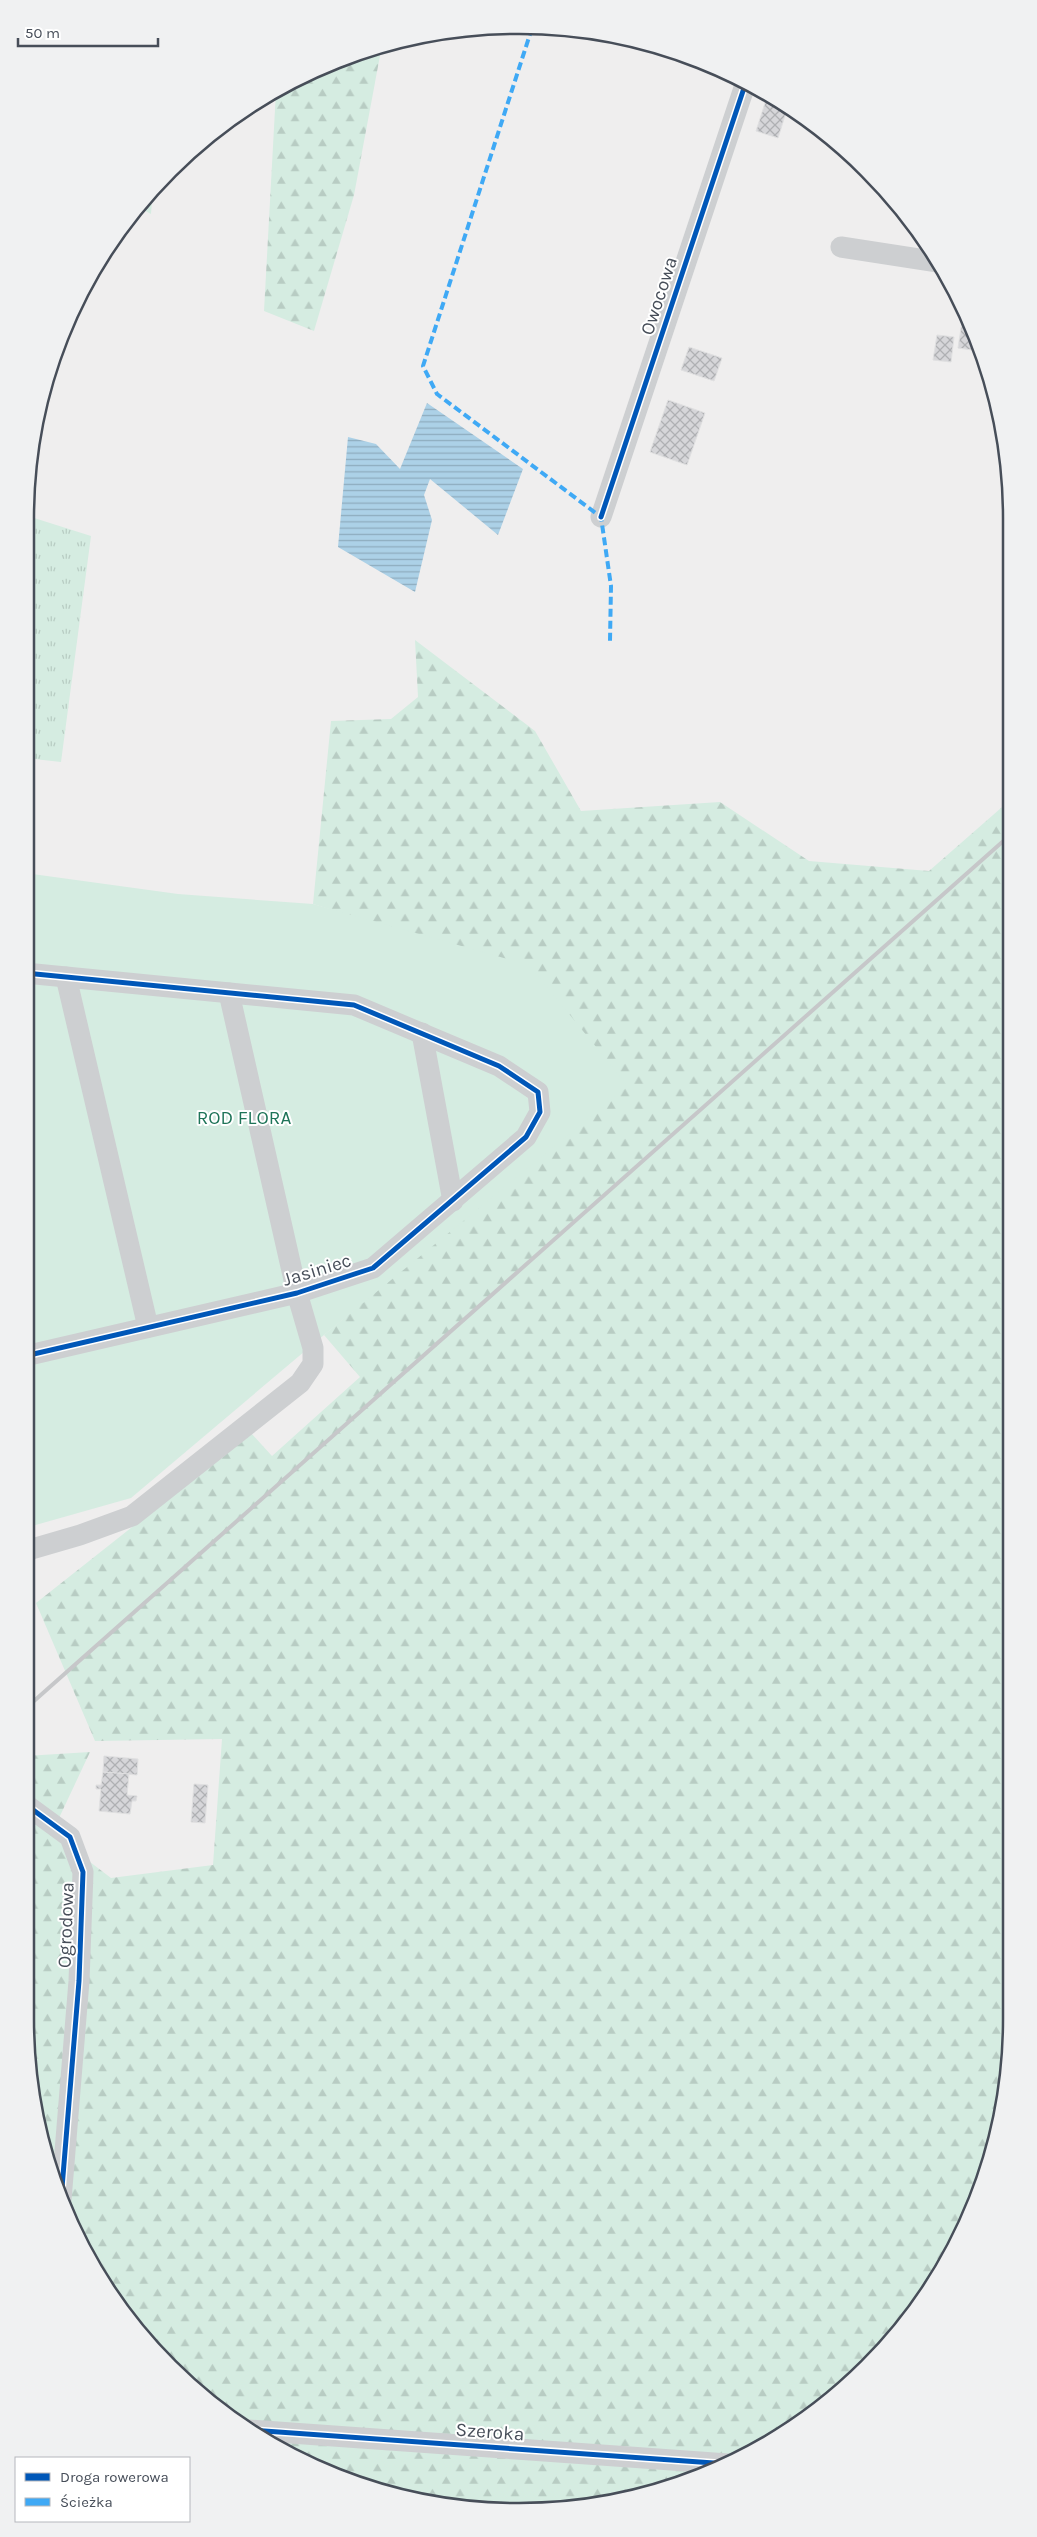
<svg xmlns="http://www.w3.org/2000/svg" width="1037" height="2537" font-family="Karla,sans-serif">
<defs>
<pattern id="grass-tufts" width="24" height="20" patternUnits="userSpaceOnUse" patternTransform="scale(1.25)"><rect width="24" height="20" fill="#d5ece1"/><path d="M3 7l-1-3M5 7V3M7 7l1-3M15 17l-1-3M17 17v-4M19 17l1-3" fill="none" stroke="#b8ccc3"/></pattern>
<pattern id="forest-firs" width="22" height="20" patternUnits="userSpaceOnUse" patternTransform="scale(1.25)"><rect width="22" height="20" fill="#d5ece1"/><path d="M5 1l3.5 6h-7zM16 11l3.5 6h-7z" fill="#b8ccc3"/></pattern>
<pattern id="water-rules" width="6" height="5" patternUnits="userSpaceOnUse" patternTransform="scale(1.25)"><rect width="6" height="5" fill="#acd1e7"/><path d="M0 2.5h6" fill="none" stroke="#8eacbe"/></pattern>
<pattern id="building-cross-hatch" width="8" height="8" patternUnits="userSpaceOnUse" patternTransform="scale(1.25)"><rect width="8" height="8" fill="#d6d6d9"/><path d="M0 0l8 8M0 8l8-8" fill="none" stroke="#afb0b3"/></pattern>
</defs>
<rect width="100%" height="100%" fill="#efeeee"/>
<!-- grass -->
<polygon fill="url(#grass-tufts)" points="25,511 31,517 91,536 61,762 25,758"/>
<!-- forest -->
<g fill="url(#forest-firs)">
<polygon points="382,45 354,195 314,331 264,311 276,91 300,76"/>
<polygon points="153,188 151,214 138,207"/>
<path d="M415 640 535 731 581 811 720 802 809 861 929 871 1009 801 1012 2018C1011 2039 1011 2061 1008 2082 1001 2129 983 2196 960 2238 931 2293 890 2348 844 2389 831 2401 815 2411 800 2421 615 2537 365 2535 193 2390 129 2335 83 2258 53 2180 23 2105 25 2018 25 1938 25 1877 25 1816 25 1756L90 1752 52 1833 111 1878 213 1865 222 1739 95 1741 36 1603 251 1433 272 1456 360 1377 324 1335 624 1083 525 970 313 904 331 721 391 719 418 697Z"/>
</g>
<!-- garden -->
<polygon fill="#d5ece1" points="25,873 178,894 313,904 529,965 628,1086 324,1335 131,1498 25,1528"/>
<!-- water -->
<polygon fill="url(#water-rules)" points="427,403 523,469 498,535 430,479 424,495 432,520 415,592 338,547 348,437 376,444 400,469"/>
<!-- building -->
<g fill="url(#building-cross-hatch)" stroke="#e0e0e1">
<polygon points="766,100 788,106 778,138 756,131"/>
<polygon points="964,309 974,329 979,351 958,348"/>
<polygon points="937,335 954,337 951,362 933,360"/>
<polygon points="689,347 722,358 714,381 681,370"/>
<polygon points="668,400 705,413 687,465 650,452"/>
<polygon points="1004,479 1008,479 1008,505 1002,504"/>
<polygon points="104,1756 138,1759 137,1775 103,1772"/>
<polygon points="103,1772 129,1774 127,1795 137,1796 136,1801 132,1801 130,1814 99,1811 101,1789 96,1789 96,1785 101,1785"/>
<polygon points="194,1784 208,1785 205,1823 191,1822"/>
</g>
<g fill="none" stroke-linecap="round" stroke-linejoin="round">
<!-- minor -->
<g stroke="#cdcfd1" stroke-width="21">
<polyline points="841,247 938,262"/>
<polyline points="601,517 745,85"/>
<polyline points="25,973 354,1005 499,1066 538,1092 540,1112 526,1137 373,1268 297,1293 25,1356"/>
<polyline points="66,977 148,1327"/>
<polyline points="422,1033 453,1201"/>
<polyline points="25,1551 80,1535 132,1516 300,1383 313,1364 313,1348 297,1293 229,993"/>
<polyline points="25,1804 70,1837 83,1872 79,1981 61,2200"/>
<polyline points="249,2430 728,2464"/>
</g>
<!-- rail -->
<polyline stroke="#c6c7c9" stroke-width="4" points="25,1709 1009,836"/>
<!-- quiet -->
<polyline stroke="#3fa9f5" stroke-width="4" stroke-dasharray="8 4" stroke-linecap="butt" points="532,28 423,366 437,394 601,517 611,586 610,641"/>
<!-- cycleway casing -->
<g stroke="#fff" stroke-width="8">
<g id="cycleway">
<polyline points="601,517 745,85"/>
<polyline points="25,973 354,1005 499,1066 538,1092 540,1112 526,1137 373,1268 297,1293 25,1356"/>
<polyline points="25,1804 70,1837 83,1872 79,1981 61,2200"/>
<polyline points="249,2430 728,2464"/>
</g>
</g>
<!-- cycleway -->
<use href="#cycleway" stroke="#0057b8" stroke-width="5"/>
</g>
<g text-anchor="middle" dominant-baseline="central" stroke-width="4" stroke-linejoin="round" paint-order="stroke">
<!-- street labels -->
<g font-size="19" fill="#474e59" stroke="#fff">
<text transform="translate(659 296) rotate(-72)">Owocowa</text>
<text transform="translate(317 1270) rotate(-17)">Jasiniec</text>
<text transform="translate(66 1925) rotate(-88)">Ogrodowa</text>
<text transform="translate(490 2432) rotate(4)">Szeroka</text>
</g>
<!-- park labels -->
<g font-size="19" fill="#1e7458" stroke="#fff">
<text x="244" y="1118">ROD FLORA</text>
</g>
</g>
<!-- crop -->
<path d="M0 0H1037V2537H0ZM518 34H519A484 484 0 0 1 1003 518V2019A484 484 0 0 1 519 2503H518A484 484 0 0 1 34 2019V518A484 484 0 0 1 518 34Z" fill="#f0f1f2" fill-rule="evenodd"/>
<path fill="none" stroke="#474e59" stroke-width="2.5" d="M518 34H519A484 484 0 0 1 1003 518V2019A484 484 0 0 1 519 2503H518A484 484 0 0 1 34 2019V518A484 484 0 0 1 518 34Z"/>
<!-- legend -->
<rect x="15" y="2457" width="175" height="65" fill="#ffffff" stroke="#b5b8bd"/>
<rect x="25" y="2473" width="25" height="8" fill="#0057b8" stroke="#b5b8bd"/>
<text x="60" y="2482" font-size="15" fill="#474e59">Droga rowerowa</text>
<rect x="25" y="2498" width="25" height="8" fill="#3fa9f5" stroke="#b5b8bd"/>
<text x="60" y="2507" font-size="15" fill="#474e59">Ścieżka</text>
<!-- scale -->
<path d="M18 38v8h140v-8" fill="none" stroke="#474e59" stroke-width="2.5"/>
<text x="25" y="38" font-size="15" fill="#474e59" stroke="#ffffff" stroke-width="4" paint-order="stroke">50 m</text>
</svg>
